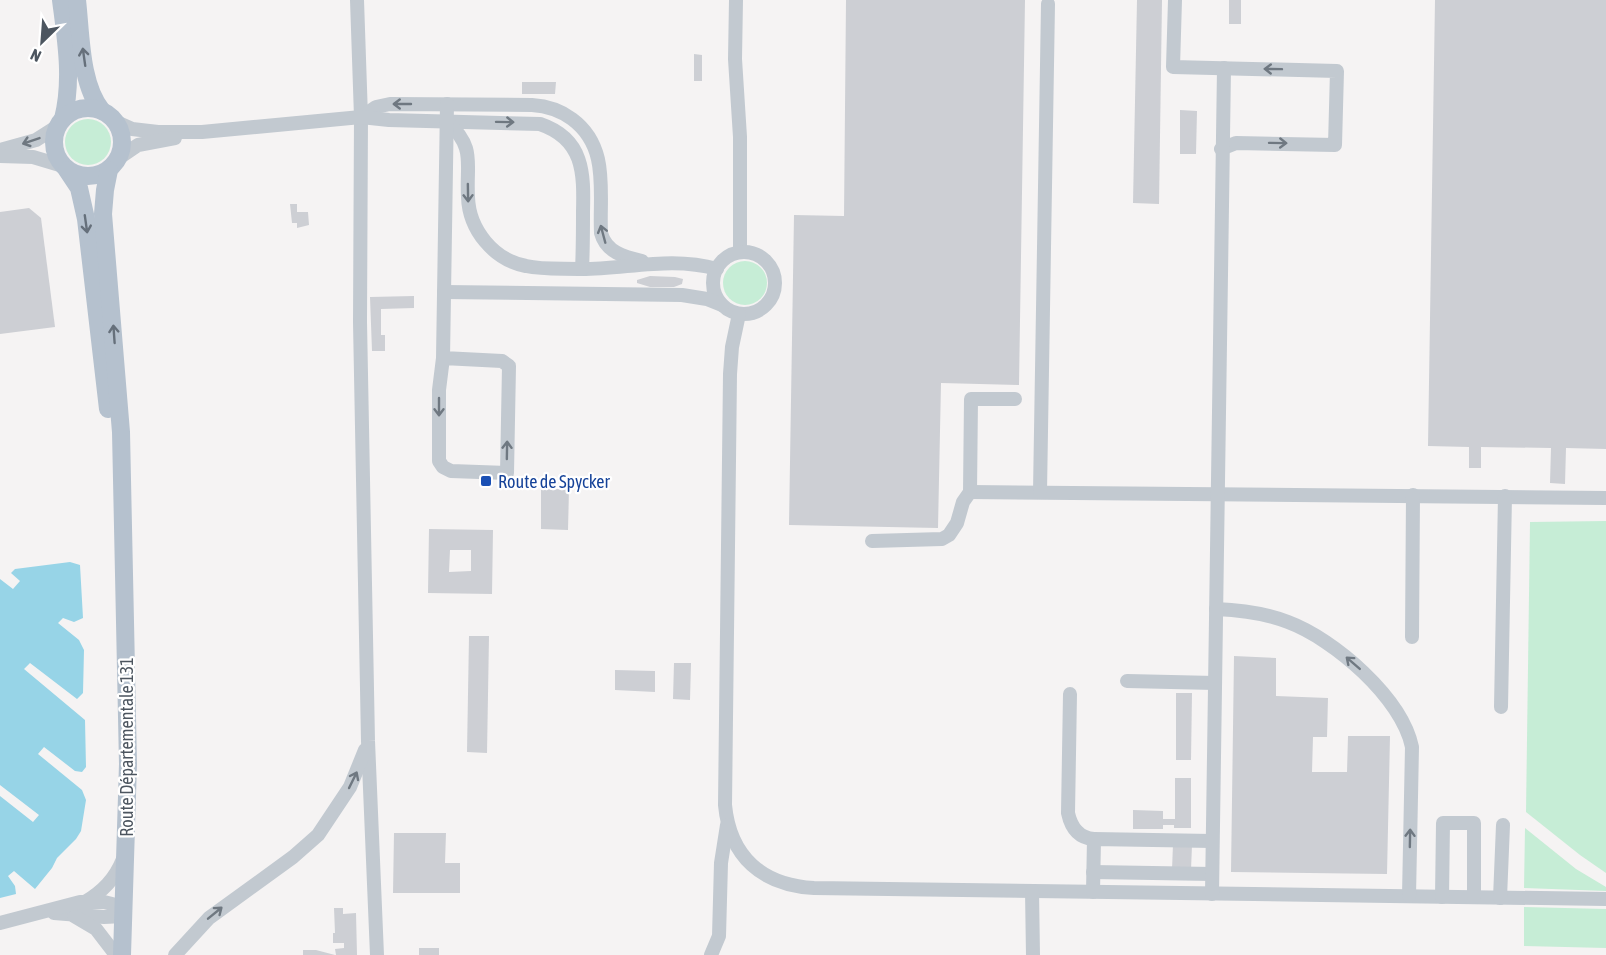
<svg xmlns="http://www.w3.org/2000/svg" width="1606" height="955" font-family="'Asap Condensed',sans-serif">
<rect width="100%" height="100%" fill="#f5f3f3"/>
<!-- green -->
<g fill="#c6edd6">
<circle cx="88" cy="142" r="23"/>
<circle cx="745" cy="283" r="22"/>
<polygon points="1606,521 1606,873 1580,855 1526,812 1530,522"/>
<polygon points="1525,828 1576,869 1606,887 1606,891 1524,888"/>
<polygon points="1524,907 1606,909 1606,948 1524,946"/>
</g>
<!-- water -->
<polygon fill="#97d4e7" points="70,562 80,565 83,618 74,622 63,618 58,623 79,640 84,650 83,693 77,699 30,663 24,669 85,720 86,767 82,772 75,771 44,747 38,754 82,790 86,800 81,831 76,839 57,858 52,868 35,889 14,871 8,876 15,886 16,894 0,898 0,796 33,822 39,815 0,785 0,579 13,589 20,581 11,573 15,569"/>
<!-- building -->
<g fill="#cdcfd4" fill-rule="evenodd">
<polygon points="846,0 1025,0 1019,385 941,383 938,528 789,525 794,215 844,216"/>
<polygon points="1137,0 1162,0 1159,204 1133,203"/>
<rect x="1229" y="0" width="12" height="24"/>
<polygon points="1435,0 1606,0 1606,449 1566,448 1565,484 1550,483 1551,448 1481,447 1481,468 1469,468 1469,447 1428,446"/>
<polygon points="694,54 702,55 702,81 694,81"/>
<polygon points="522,82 556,82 555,94 522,94"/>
<polygon points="1180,110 1197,111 1196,154 1180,154"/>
<polygon points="290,204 297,204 297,212 308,212 309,225 297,228 297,223 292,223"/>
<polygon points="29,208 41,218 55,327 0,334 0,212"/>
<polygon points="650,276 675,277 683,279 682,284 674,287 650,287 637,283 637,280"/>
<polygon points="414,296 414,308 381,309 381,335 385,335 385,351 372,351 370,297"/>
<polygon points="541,489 569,489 568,530 541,529"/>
<path d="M429 529 493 530 492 594 428 593ZM450 550H471V571L449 572Z"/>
<polygon points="469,636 489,636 487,753 467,752"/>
<polygon points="1234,656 1276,658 1276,696 1328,698 1327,737 1313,737 1312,772 1347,772 1348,736 1390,736 1387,874 1231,872"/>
<polygon points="674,663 691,663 690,700 673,699"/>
<polygon points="615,670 655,671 655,692 615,690"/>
<polygon points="1176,693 1192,693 1191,760 1176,760"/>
<polygon points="1175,778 1191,778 1191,828 1174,828 1174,825 1163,825 1163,829 1133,829 1133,810 1163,811 1163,819 1175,819"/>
<polygon points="394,833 446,833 445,863 460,863 460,893 393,893"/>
<polygon points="1173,844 1192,845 1191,870 1172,870"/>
<polygon points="334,908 343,908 343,914 356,913 357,955 336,955 335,949 344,948 344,943 333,943 333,933 335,933"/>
<rect x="419" y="948" width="20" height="7"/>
<polygon points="303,950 316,950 335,955 303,955"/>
</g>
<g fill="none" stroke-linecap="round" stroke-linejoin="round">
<!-- minor -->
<g stroke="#c2c9d0" stroke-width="14">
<polyline points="357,0 361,117 360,322 368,741 377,955"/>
<polyline points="736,0 735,59 740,137 740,252"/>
<polyline points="1175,0 1173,67 1337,71 1335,145 1236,143 1221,149"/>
<path d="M361 117 376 107 390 104 532 105C547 106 560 110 572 119 610 147 599 192 601 233 606 252 624 257 642 261"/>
<path d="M114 121 132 129 158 132H202L361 117 389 120 540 124C584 139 584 173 583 212 583 231 583 250 582 269 627 269 672 256 717 269"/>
<path d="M447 121C476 149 466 161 468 197 469 230 494 260 526 266 544 270 564 268 582 269"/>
<polyline points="0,150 36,140 58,126"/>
<polyline points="0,156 33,157 63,166"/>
<polyline points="119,158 138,145 175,138"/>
<circle cx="744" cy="283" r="31"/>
<polyline points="444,292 682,295 707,299 722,305"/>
<path d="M739 314 732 347 730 374 725 805C730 857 762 885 814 888L1606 899"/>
<polyline points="443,358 502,361 509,366 507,473 451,471 443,467 439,461 439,390 443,358 447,104"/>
<polyline points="970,492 1606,498"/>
<polyline points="1040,492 1048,4"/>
<polyline points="872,541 942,539 949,535 957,523 963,502 970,492 971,399 1015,399"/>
<path d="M1216 609C1241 610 1265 613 1288 622 1334 639 1402 698 1412 747L1409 896"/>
<polyline points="1412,637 1413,495"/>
<polyline points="1127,681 1215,683"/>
<path d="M1070 694 1068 813C1071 827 1078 838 1094 839"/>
<polyline points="1501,707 1505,496"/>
<polyline points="1093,872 1212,874"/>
<polyline points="1032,891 1033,955"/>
<polyline points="1093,892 1094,839 1212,841"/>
<polyline points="1212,894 1224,68"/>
<polyline points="1442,897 1443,823 1474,823 1474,897"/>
<polyline points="1500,898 1503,825"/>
<path d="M85 902C103 891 115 879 123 859"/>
<polyline points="54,913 104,917 124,916"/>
<polyline points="74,916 96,929 116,955"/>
<polyline points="0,923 80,902 104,902 124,907"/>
<polyline points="175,955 209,918 293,857 318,835 350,787 365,750"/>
<polyline points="711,955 719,936 721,863 727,825"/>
</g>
<!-- major -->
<g stroke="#b5c1ce" stroke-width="18">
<path d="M61 0C66 39 73 80 63 119"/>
<path d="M77 0C81 34 80 84 102 111"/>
<circle cx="88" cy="142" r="34"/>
<polyline points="67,170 79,188 86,219 108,409"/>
<polyline points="109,170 105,190 103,214 121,432 128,764 122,955"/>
</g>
</g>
<!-- one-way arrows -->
<defs><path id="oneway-shaft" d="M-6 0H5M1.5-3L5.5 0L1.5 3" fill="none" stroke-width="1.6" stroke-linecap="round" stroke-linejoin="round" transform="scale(1.5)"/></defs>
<g stroke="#66707b">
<use href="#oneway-shaft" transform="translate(84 57) rotate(-98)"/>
<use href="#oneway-shaft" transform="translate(86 224) rotate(82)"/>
<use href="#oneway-shaft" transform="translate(114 334) rotate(-94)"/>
</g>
<g stroke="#6f7881">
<use href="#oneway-shaft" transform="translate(1273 69) rotate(-179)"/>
<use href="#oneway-shaft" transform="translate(402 104) rotate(180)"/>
<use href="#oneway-shaft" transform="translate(505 122) rotate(1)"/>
<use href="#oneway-shaft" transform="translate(31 141) rotate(161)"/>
<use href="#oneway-shaft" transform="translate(1278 143) rotate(1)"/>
<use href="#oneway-shaft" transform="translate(468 193) rotate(89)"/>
<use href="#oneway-shaft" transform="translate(603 234) rotate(-105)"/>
<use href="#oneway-shaft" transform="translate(439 407) rotate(90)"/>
<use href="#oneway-shaft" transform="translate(507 450) rotate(-89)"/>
<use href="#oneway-shaft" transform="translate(1353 663) rotate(-139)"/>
<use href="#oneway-shaft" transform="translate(353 780) rotate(-64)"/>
<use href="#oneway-shaft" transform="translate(1410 838) rotate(-89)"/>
<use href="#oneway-shaft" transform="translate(215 913) rotate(-39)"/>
</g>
<!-- markers -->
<rect fill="#1a4fb4" stroke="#fff" stroke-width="2" x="480" y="475" width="12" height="12" rx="3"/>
<g text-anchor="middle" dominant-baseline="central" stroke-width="4.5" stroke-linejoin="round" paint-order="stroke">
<!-- transit labels -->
<g font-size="18" fill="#164399" stroke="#fff" text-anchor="start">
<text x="498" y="481">Route de Spycker</text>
</g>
<!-- street labels -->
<g font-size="18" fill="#4c555f" stroke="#fff">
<text transform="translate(126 747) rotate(-90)">Route Départementale 131</text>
</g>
</g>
<!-- north arrow -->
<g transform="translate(42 42) rotate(205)" stroke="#ffffff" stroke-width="4.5" paint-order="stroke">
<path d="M0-4.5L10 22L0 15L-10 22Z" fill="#4c555f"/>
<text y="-9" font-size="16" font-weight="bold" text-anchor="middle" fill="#4c555f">N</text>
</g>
</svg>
